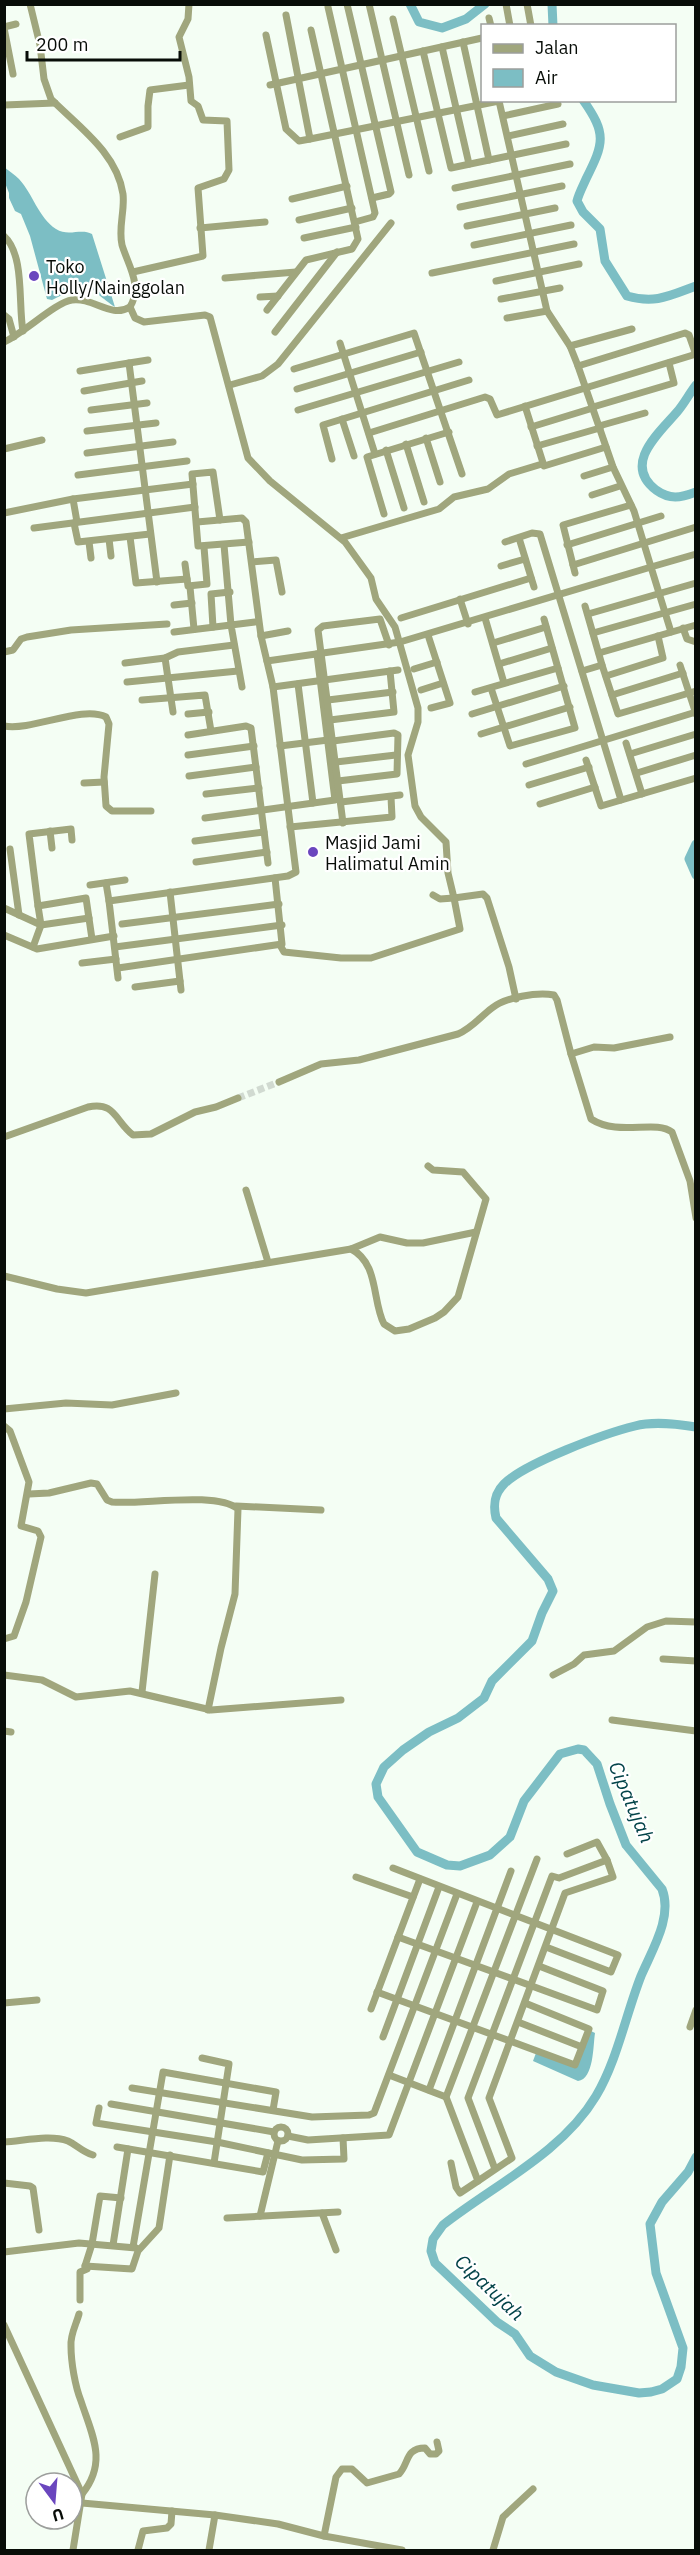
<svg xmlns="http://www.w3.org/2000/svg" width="700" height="2555" font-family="'IBM Plex Sans',sans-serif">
<rect width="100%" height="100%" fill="#f4fef4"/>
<!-- water -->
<g fill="#7cbec4">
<path d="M4 167C9 171 15 175 19 179 33 194 38 217 56 229 68 237 81 228 92 234L115 307C110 304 95 292 91 288L74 289 52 300 47 299 30 236 21 214 15 211 9 198V193L5 183Z"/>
<path d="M591 2031 595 2033C593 2046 594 2079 578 2081L533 2061 536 2053 576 2068Z"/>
</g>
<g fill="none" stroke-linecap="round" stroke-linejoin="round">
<!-- river -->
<g stroke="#7cbec4" stroke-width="9">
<polyline points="410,4 419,22 442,28 466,19 485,4"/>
<polyline points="552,4 553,26"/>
<path d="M583 100C607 134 604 143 586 179 583 186 579 193 577 201L583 212 600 229 605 261 627 296C655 304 669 296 696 286"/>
<path d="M696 385C689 394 684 404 677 412 659 433 622 464 656 490 670 500 680 498 696 492"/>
<polyline points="696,844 689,859 696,875"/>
<path d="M696 1427C677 1424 654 1421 635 1426 606 1433 525 1463 504 1484 494 1494 493 1505 496 1518L548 1579 553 1591 542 1613 532 1641 492 1681 484 1698 458 1718 429 1732 403 1750 384 1767 376 1784 378 1797 417 1852 447 1865 460 1866 490 1855 510 1837 524 1801 560 1754 578 1749 584 1750 597 1764 610 1804 626 1845 662 1889C673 1917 652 1950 641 1976 626 2014 617 2061 596 2096 562 2153 494 2185 443 2225L433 2239 431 2251 435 2263 497 2322 515 2334 530 2356 556 2372 593 2385 639 2393 651 2392 662 2389 677 2379 681 2367 683 2348 656 2273 650 2224 662 2202 688 2172 696 2157"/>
</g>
<!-- minor-tunnel -->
<polyline stroke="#d1dad1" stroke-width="7" stroke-dasharray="7 3.5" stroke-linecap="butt" points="238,1098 279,1082"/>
<!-- minor -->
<g stroke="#a0a67d" stroke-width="7">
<polyline points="347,4 391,192 389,194 372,198"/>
<polyline points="369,4 409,175"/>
<polyline points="506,4 510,26"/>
<polyline points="527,4 531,26"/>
<polyline points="328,7 375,213 373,217 355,222"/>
<polyline points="489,18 491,26"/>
<polyline points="393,19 429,171"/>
<polyline points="4,27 16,24"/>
<polyline points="4,28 13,74"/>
<polyline points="266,35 286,129 299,141 310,139"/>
<polyline points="463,42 489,160"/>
<polyline points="442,47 469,164"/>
<polyline points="423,51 451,168 566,144"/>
<polyline points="270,85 482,38"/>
<polyline points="4,105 55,103"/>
<polyline points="503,116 558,104"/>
<polyline points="508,136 563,124"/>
<polyline points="120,137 148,127 148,106 150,90 189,85"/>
<polyline points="455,188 570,164"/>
<polyline points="292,199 347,186"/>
<polyline points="460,207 562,186"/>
<polyline points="299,220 352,208"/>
<polyline points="467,226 555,208"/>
<polyline points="200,228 265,222"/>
<path d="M4 236C25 255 18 304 23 331"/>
<polyline points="304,238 356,227"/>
<polyline points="474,245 571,225"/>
<polyline points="133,272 203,256 198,188 224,179 229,170 227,121 203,120 198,106 191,101 189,77 179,37 188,19 189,4"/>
<polyline points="432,273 574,244"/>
<polyline points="225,278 296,272"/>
<polyline points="496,281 579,264"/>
<polyline points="260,297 278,296"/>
<polyline points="501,299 560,288"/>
<polyline points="130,307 135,318 144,322 205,315 210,317 248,458 270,481 345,542 371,578 376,599 395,627 418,708 418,722 408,755 415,806 421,817 446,842 448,873 454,898 483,894 487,898 509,967 516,999"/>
<polyline points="267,310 306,260 352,249 358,239 311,30"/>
<polyline points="4,315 9,319 14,337"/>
<polyline points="507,318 547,311"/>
<polyline points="275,332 337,252"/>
<path d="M4 342C24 333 56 302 72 300 93 297 111 319 130 307 143 286 128 265 122 245 118 228 125 211 123 194 117 153 79 127 51 99L44 79 40 45 30 4"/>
<polyline points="340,343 375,454"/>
<polyline points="570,346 632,329"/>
<polyline points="129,363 148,360"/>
<polyline points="294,369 414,333 462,474"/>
<polyline points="80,371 129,363 157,582"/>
<polyline points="230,385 262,376 278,364 391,223"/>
<polyline points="297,389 421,352"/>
<polyline points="84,391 142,381"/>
<polyline points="525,406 544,466 606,447"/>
<polyline points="593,407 674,383 669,363"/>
<polyline points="91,410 147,403"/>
<polyline points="298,410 459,362"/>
<polyline points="342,419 354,456"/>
<polyline points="599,426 645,413"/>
<polyline points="531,427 593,408"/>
<polyline points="87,431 156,423"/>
<polyline points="369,433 485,397 490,399 497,415 693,355 695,352 689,335 685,333 578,366"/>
<polyline points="426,438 440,482"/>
<polyline points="406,444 424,502"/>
<polyline points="537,446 600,428"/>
<polyline points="4,449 42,440"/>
<polyline points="386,450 404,508"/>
<polyline points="87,453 173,442"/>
<polyline points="332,459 323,425 469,380"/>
<polyline points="78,475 187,461"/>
<polyline points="584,476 613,467"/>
<polyline points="592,495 620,486"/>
<polyline points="73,499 77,522"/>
<polyline points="4,513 73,499 193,484"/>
<polyline points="384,514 367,457 449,432"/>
<polyline points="220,520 213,472 192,474 198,546 249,542"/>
<polyline points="74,523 78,542 150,534"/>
<polyline points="34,528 195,507"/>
<polyline points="130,537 136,583 187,579"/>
<polyline points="341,538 439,509 454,497 488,489 509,474 542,464"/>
<polyline points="519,538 534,587"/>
<polyline points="109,539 111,556"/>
<polyline points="89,542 91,558"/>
<polyline points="505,542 532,533 540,534 621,800"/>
<polyline points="567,545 661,516"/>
<polyline points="252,562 276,560 282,592"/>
<polyline points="185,564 188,586 207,584 204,547"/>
<polyline points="573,565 696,527"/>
<polyline points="501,566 525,559"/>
<polyline points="575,573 563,525 631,505"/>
<polyline points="190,587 194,629"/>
<polyline points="460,599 468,624"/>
<polyline points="174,605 192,603"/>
<polyline points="585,606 602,665"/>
<polyline points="588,614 696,583"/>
<polyline points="401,618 531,578"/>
<polyline points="485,618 504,683"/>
<polyline points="213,627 211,594 230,592"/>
<polyline points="683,628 687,639 696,642"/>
<polyline points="174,632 231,625 224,545"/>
<polyline points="671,632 651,567 696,554"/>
<polyline points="593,633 696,604"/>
<polyline points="428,635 450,703 431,708"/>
<polyline points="261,636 288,631"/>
<polyline points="493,643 546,627"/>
<polyline points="4,652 13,650 21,639 27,637 71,630 167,624"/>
<polyline points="599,653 696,625"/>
<polyline points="165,658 173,712"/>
<polyline points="267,661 400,642 651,567 634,511 613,467 578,366 570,346 547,311 499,101 310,139 286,15"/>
<polyline points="125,663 165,658 178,652 234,645"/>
<polyline points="499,664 552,648"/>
<polyline points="680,665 696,714"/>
<polyline points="414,669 437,662"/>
<polyline points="582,671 602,665 618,714 696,691"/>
<polyline points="606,676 663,658 658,636"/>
<polyline points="127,682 238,671"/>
<polyline points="298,684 313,803"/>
<polyline points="242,687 231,625 255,622"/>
<polyline points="273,687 398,670"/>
<polyline points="491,688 510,746 575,728 544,619"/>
<polyline points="421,690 443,683"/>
<polyline points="475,692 558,668"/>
<polyline points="612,695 683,673"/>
<polyline points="142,700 205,695 211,731"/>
<polyline points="328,700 393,692"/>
<polyline points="188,714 209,712"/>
<polyline points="472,714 564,686"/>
<polyline points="330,720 394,712 390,671"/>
<path d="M4 726C33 731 82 705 106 717L109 724 104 777 106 806 112 811H151"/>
<polyline points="481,734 570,707"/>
<polyline points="188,735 246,726 251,728 268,863"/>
<polyline points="333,741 394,733 398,735 397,774 338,781"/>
<polyline points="626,743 642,794"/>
<polyline points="280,746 328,740"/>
<polyline points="630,754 696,734"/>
<polyline points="188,755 254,746"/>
<polyline points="586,760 601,806 696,778"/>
<polyline points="336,762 396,755"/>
<polyline points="526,764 696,712"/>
<polyline points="637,773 696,755"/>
<polyline points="189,776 256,767"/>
<polyline points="84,783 104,782"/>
<polyline points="529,785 589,767"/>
<polyline points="206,794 259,788"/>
<polyline points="341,802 400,795"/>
<polyline points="540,804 595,787"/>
<polyline points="205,818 335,800 317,654"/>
<polyline points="343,823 318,630 323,626 380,619 389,645"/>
<polyline points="290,827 392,817 391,797"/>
<polyline points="50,831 52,848"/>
<polyline points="72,840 71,829 29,834 38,906 86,898 92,939"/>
<polyline points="195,841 264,832"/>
<polyline points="10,849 19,915"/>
<polyline points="196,862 267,852"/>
<polyline points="106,883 109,901"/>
<polyline points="90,885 125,880"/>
<polyline points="170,892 181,990"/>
<polyline points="4,908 41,925 89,918"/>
<polyline points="122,924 279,904"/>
<polyline points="4,935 37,949 114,936"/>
<polyline points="280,945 284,952 341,958 371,958 460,929 454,898 440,899 433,895"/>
<polyline points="33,947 41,925 38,906"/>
<polyline points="115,947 282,925"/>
<polyline points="82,963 116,959"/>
<polyline points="118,968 282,944 275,878"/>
<polyline points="118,978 109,901 288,876 296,872 273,687 261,636 246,522 242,518 197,522"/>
<polyline points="135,987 180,981"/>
<path d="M571 1054 591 1119C619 1137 655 1119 672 1132L690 1181 696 1218"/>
<path d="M279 1082 321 1064 359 1060 458 1034C472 1028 480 1017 492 1008 506 997 537 992 554 995L557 1000 571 1054 594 1047 614 1048 670 1037"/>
<path d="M4 1137 88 1107C115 1101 115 1121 133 1135L151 1134 195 1112 216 1107 238 1098"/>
<polyline points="246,1190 268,1262"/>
<polyline points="351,1249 380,1237 407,1243 423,1243 476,1232"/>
<path d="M4 1276 57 1289 86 1293 351 1249C379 1263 372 1301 384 1324L395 1331 409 1329 435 1318 444 1312 458 1297 486 1199 463 1172 433 1170 428 1166"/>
<polyline points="4,1409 66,1403 112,1405 176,1393"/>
<polyline points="4,1426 10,1431 29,1482 21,1526 38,1531 41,1537 26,1602 14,1636 4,1639"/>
<path d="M29 1494 49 1493 91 1483 97 1484 107 1500 112 1502C141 1505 216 1491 238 1509L235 1594 221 1648 208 1710"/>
<polyline points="236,1506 321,1510"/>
<polyline points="663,1659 696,1661"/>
<polyline points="4,1675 42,1680 76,1697 130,1691 211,1710 341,1700"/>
<polyline points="553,1675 574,1664 584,1655 614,1651 647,1627 666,1621 696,1622"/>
<polyline points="142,1692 155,1574"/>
<polyline points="612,1720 696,1731"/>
<polyline points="4,1731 11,1732"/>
<polyline points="567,1854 597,1842 607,1860"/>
<polyline points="393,1868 618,1955 611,1972 546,1947"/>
<polyline points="356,1877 413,1897"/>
<polyline points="398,1937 597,2010 603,1991 539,1966"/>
<polyline points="377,1992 575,2065 589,2029 525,2003"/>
<polyline points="4,2003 37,2000"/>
<polyline points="371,2009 420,1879"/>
<polyline points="518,2022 582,2047"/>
<polyline points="690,2027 696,2010"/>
<polyline points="383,2037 439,1887"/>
<polyline points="202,2058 229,2064 214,2163"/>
<polyline points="389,2075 446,2097"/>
<polyline points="132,2088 312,2117 369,2115 374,2113 457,1894"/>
<polyline points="429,2090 511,1871"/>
<polyline points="111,2104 274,2132"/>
<polyline points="99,2108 96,2123 217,2142 302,2160 344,2159 343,2138"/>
<circle cx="281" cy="2134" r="7"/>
<polyline points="288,2136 308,2140 389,2135 477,1902"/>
<path d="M4 2142C23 2141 50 2134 68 2141 77 2145 81 2151 93 2155"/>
<polyline points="117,2147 263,2172 268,2153"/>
<polyline points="451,2163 456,2187 460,2193 478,2181 446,2097 537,1859"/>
<polyline points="478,2181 512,2158 489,2098 565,1893 613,1877 607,1860 559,1878 552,1876 468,2098 495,2169"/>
<polyline points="4,2183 30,2186 33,2188 39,2230"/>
<polyline points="322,2213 336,2250"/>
<polyline points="260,2216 278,2141"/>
<polyline points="227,2218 338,2212"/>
<polyline points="113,2245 128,2149"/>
<polyline points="133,2247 163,2072 276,2092 273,2110"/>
<polyline points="4,2252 79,2243 136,2248"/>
<polyline points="85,2266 132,2269 138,2251 159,2228 170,2155"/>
<polyline points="80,2300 80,2272 87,2269 85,2266 92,2244 100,2196 121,2198"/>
<path d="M79 2314C76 2325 70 2335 71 2346 71 2362 75 2386 81 2401 92 2435 108 2462 82 2494"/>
<polyline points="4,2325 82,2494 73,2550"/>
<polyline points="82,2503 215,2515 278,2524 324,2536 402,2550"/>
<path d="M324 2536 336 2477 342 2469H352L367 2483 399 2474C409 2464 405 2448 425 2448L430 2454H436L439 2451 437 2442"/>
<polyline points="138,2550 143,2531 167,2528 171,2524 172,2511"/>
<polyline points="209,2550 215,2515"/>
<polyline points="493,2550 503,2517 533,2489"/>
</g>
</g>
<!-- markers -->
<g fill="#6a46be" stroke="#fff" stroke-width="2">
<circle cx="34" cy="276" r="6"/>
<circle cx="313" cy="852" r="6"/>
</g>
<g text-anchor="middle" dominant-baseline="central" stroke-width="4.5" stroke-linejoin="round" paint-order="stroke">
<!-- poi labels -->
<g font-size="18" fill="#080d08" stroke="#fff" text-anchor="start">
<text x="46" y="266">Toko<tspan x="46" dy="21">Holly/Nainggolan</tspan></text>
<text x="325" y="842">Masjid Jami<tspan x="325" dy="21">Halimatul Amin</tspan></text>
</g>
<!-- water labels -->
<g font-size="20" font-style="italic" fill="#034349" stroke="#fff">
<text transform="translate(632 1802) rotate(67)">Cipatujah</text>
<text transform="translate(490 2287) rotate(43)">Cipatujah</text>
</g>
</g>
<!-- border -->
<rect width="700" height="2555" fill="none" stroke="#080d08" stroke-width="12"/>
<!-- legend -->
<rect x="481" y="24" width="195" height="78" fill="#ffffff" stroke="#9c9e9c" stroke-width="1.5"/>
<rect x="493" y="44" width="30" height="9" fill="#a0a67d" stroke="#9c9e9c" stroke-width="1.5"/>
<text x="535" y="54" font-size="18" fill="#080d08">Jalan</text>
<rect x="493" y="69" width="30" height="18" fill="#7cbec4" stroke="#9c9e9c" stroke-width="1.5"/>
<text x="535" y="84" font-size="18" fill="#080d08">Air</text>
<!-- north arrow -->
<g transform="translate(54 2501) rotate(164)"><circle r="28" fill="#ffffff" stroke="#9c9e9c" stroke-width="1.5"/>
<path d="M0-4.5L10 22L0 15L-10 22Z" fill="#6a46be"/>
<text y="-9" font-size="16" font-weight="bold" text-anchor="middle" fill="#080d08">U</text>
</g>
<!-- scale -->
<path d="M27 51v9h153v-9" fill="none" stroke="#080d08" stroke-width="3"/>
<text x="36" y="51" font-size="18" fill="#080d08" stroke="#ffffff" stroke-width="4.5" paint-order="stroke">200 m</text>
</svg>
